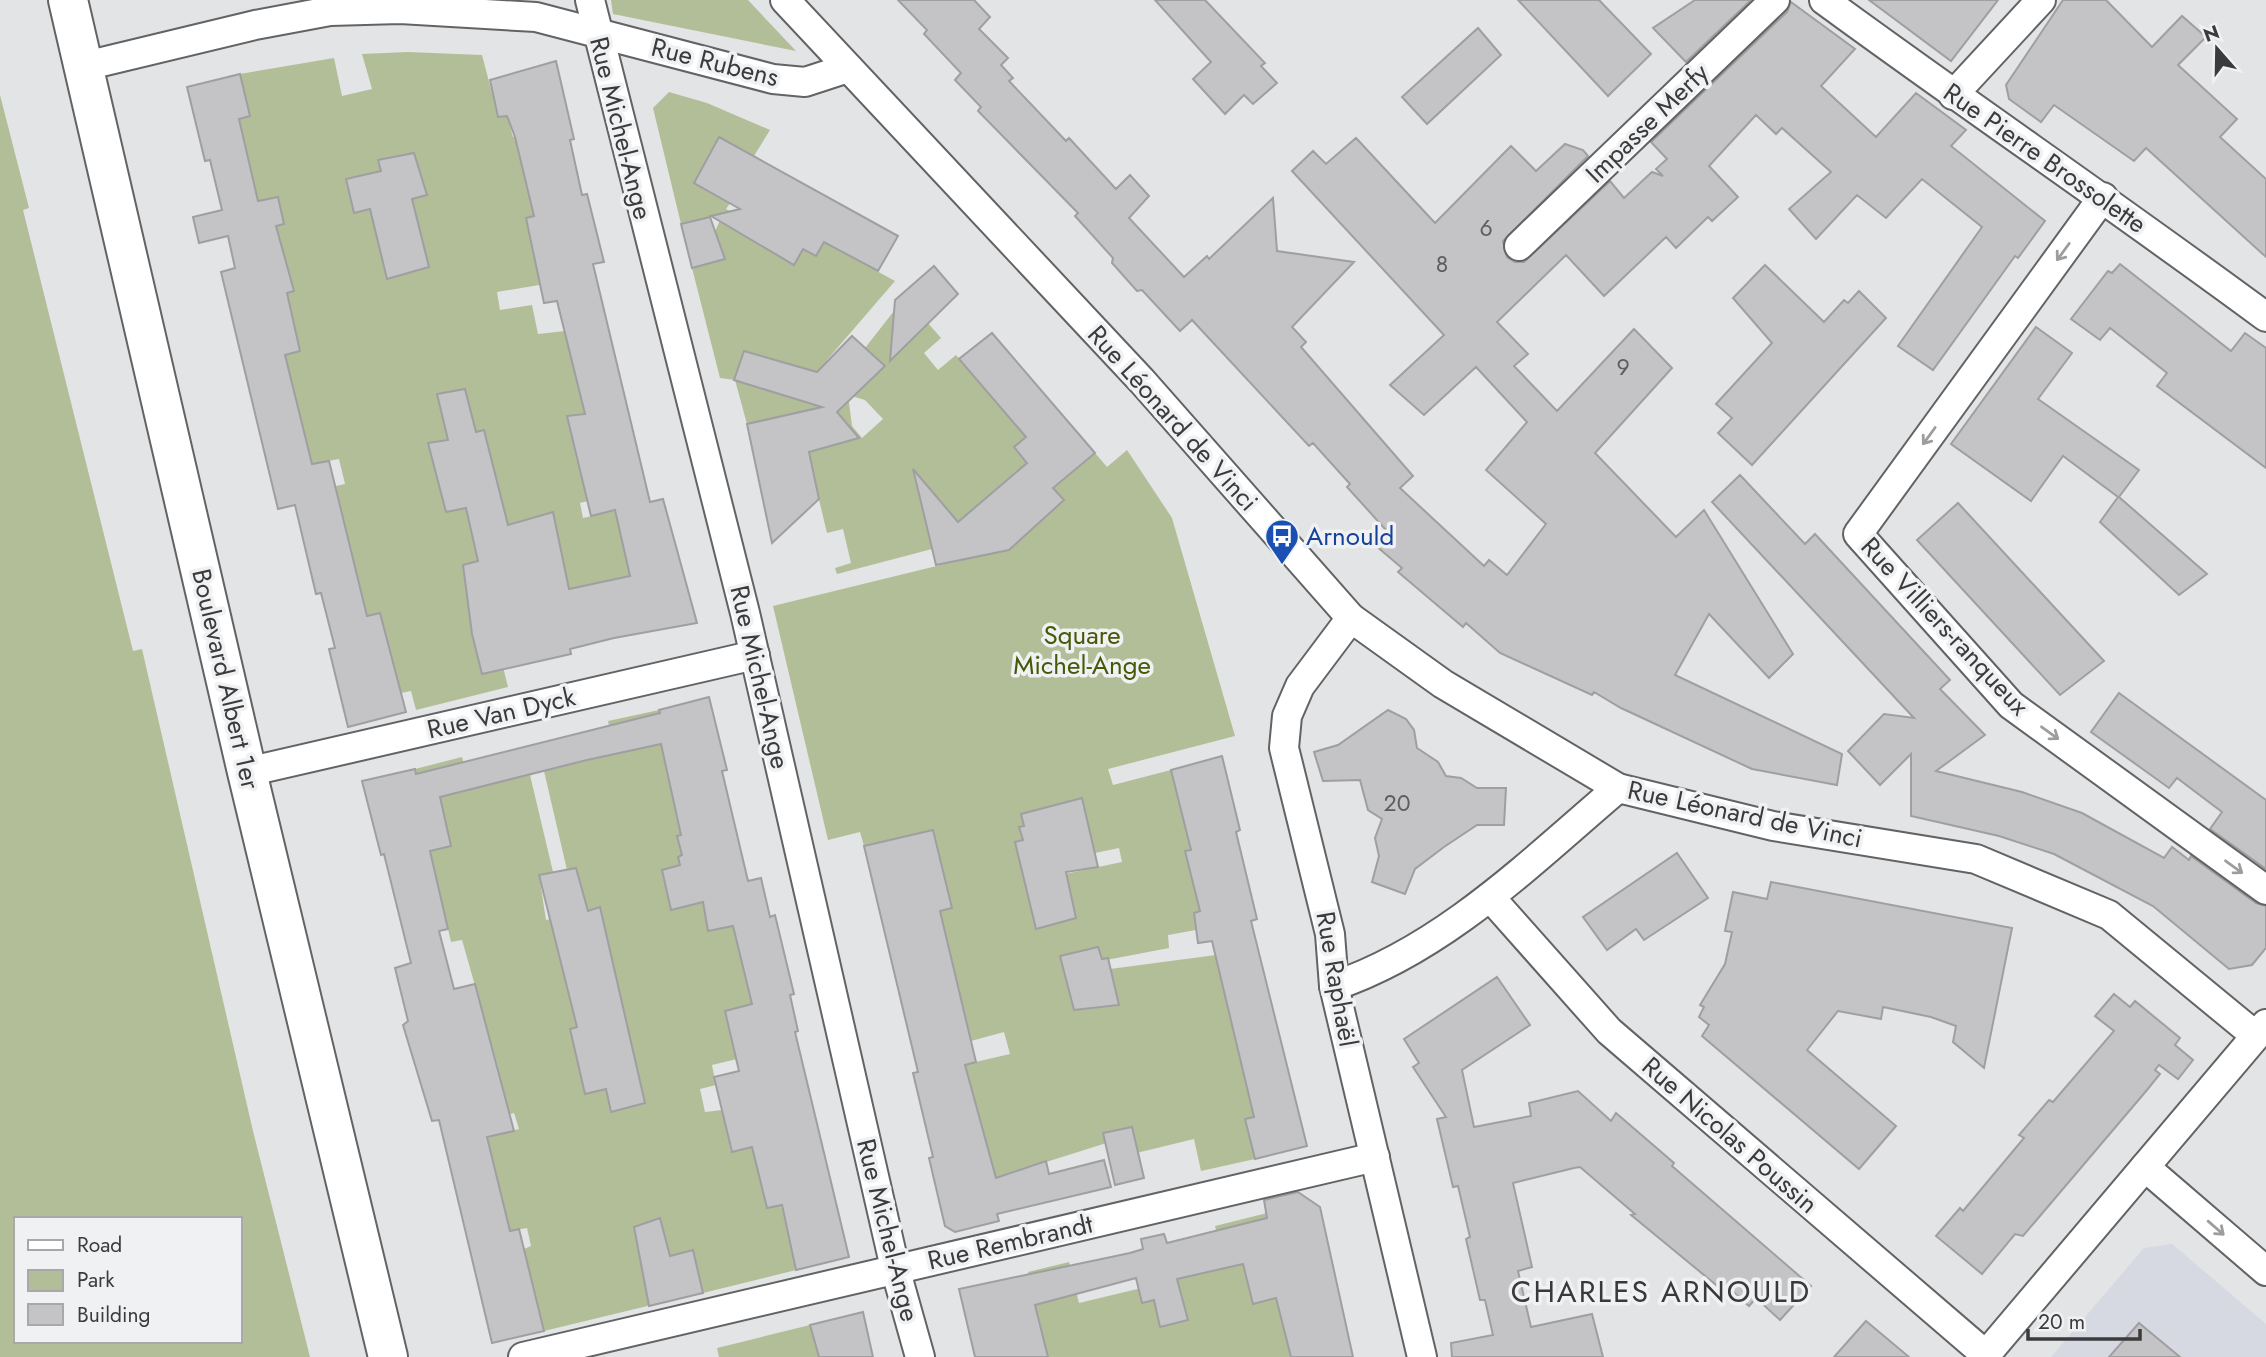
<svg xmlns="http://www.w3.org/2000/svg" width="2266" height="1357" font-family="Jost,sans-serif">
<rect width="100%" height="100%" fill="#e3e4e6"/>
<!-- built -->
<polygon fill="#d7d9e2" points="2172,1244 2266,1324 2266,1357 2051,1357 2144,1248"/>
<!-- green -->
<g fill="#b2be97" fill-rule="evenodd">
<polygon points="611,0 748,0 796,51 613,14"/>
<path d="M408 52 482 55 498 116 507 115 513 137 523 135C524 173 518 186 547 213L526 218 531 240 563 281 497 292 500 310 532 305 538 334 565 331 585 414 567 417 577 461 596 499 580 503 583 518 628 508 648 590 595 583 556 592 496 639 508 687 416 710 411 691 396 694 393 660 378 663 385 633 380 613 367 616 318 490 345 484 339 459 312 464 285 355 300 351 287 293 294 291 282 246 271 227 284 224 278 197 258 201 239 119 250 116 240 74 334 58 342 96 372 89 362 54Z"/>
<path d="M669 92 707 103 770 130 754 156 719 137 694 183 730 203 726 209 803 249 824 242 895 281 827 360 820 386 865 348 894 311V318L911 338 927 322 941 338 924 353 938 370 956 355 1026 436 1014 447 1063 479 1095 453 1107 467 1127 450 1172 518 1235 736 1108 769 1113 785 1171 770 1181 810 1200 848 1185 852 1192 880 1211 908 1194 913 1196 930 1168 935 1169 948 1075 966 1085 1009 1118 1005 1110 969 1216 955 1254 1117 1245 1120 1255 1159 1201 1171 1194 1139 1120 1157 1116 1140 989 1180 954 1067 1010 1054 1004 1032 971 1041 940 911 952 908 947 886 920 892 943 871 933 830 864 846 860 832 828 840 773 606 998 551 966 515 949 529 944 523 927 528 932 549 837 574 835 568 851 563 843 529 827 533 798 412 747 424 735 380 720 378 692 268 724 259 710 242 723 214 681 224 653 108ZM848 395 865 400 883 419 862 438 852 426ZM1066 802 1069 830 1089 827 1095 853 1119 848 1122 862 1065 874 1043 835 1038 810Z"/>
<path d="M0 95 29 208 23 210 133 651 142 649 253 1131 310 1357H0ZM16 1219H240V1341H16Z"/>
<polygon points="659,710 669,751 663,753 681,835 678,837 682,855 678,857 680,865 662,870 671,909 703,903 708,931 733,926 752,1004 726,1011 737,1059 712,1065 716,1085 700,1089 705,1112 722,1110 731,1151 752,1147 767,1208 781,1205 796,1270 703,1293 693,1251 658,1258 668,1301 544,1331 524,1249 531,1246 527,1228 510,1231 487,1137 519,1129 514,1113 498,1117 487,1070 498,1067 493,1049 479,1052 486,1024 462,940 451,942 440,894 424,852 429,828 415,769 462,757 471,789 530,775 553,872 539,875 546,920 577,913 544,771 615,754 608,721"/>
<polygon points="1267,1213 1278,1255 1243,1264 1253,1303 1297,1293 1287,1340 1291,1357 1048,1357 1035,1314 1037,1313 1028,1272 1069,1262 1079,1303 1225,1268 1215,1226"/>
<polygon points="810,1325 819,1357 719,1357 717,1348"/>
</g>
<!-- building -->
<g fill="#c4c4c6" stroke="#9f9fa2" stroke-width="2">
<polygon points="898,0 974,0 990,17 979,29 1008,58 1001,65 1013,78 1009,81 1066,141 1069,138 1116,189 1130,175 1149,196 1129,218 1184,277 1207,256 1209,259 1273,198 1277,251 1354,262 1292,327 1306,342 1301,347 1413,476 1400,488 1484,566 1489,560 1507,575 1546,524 1486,470 1527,422 1476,367 1424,415 1390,385 1444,335 1292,171 1313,151 1326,164 1356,138 1435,223 1511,146 1536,171 1565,144 1583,150 1588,156 1503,241 1507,257 1515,262 1524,262 1610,181 1624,198 1652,172 1663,176 1656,169 1667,159 1651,142 1787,12 1791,2 1855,49 1821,86 1876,137 1916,93 1966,130 1951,146 2045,221 2018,258 2015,256 1933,370 1898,346 1982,227 1922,179 1886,218 1857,195 1816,239 1789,209 1831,172 1782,128 1776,134 1756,115 1709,166 1738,197 1712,221 1708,217 1676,248 1666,237 1604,296 1566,255 1497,322 1528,354 1514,366 1557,411 1634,329 1672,368 1595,453 1676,537 1704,510 1793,654 1769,678 1709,614 1675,675 1842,754 1837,785 1752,769 1621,708 1594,692 1592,695 1500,653 1466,623 1463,627 1398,572 1402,568 1375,545 1386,530 1347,487 1350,484 1313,443 1309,446 1192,320 1180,331 1142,290 1137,291 1112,263 1113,258 1075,216 1078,213 978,111 981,107 955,80 961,73 924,34 927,30"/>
<polygon points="1155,0 1205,0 1265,63 1261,66 1277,83 1253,104 1244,95 1225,114 1193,79 1211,62"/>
<polygon points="1518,0 1599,0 1651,54 1608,96"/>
<polygon points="1695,0 1751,0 1686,62 1653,28"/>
<polygon points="1869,0 1998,0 1951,61"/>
<polygon points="2063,0 2106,0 2152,47 2182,16 2206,37 2178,65 2237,119 2220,137 2266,179 2266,257 2146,148 2134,161 2054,105 2041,122 2009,99 2006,85"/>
<polygon points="1478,28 1501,55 1427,124 1402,97"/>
<polygon points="556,61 574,139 570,140 582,195 587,194 604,262 593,264 650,502 663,499 697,623 614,638 570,649 571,654 482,674 472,634 463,565 478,561 466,508 446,512 428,443 448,440 437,394 465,389 476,432 484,430 508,525 553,512 569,589 630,576 615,510 591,516 567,416 585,414 557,301 544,303 526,218 534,216 515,137 507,116 498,117 490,80"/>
<polygon points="240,74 250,116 239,119 258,201 278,197 284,224 276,226 294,291 287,293 300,351 285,355 312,464 329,461 367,616 380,613 406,712 348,727 329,649 335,648 321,593 316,594 295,505 278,509 221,272 235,268 228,236 199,243 193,217 222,210 210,160 205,161 187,87"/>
<polygon points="719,137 898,236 878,271 824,242 816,256 803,249 794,265 711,216 740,209 694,183"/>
<polygon points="414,153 427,195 412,199 429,267 387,279 370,209 354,213 346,179 381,171 378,160"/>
<polygon points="710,217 725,259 692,268 681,224"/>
<polygon points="2120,264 2231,351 2245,333 2266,348 2266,468 2157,386 2167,373 2110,328 2100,340 2071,319 2108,271 2112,273"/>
<polygon points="1765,265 1824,322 1844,300 1848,303 1859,291 1886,318 1752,465 1718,433 1732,418 1716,404 1772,343 1733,298"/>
<polygon points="934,266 958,294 890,361 895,300"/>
<polygon points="2036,327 2072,353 2038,399 2139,470 2119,497 2207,574 2179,595 2100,522 2118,497 2063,456 2031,501 1951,444"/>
<polygon points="992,333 1095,453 1053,488 1064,500 1009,550 936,565 913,469 958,522 1027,463 1014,447 1026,437 959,359"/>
<polygon points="852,336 885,366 837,412 859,438 809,452 819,499 772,543 747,424 822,407 734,380 744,351 817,372"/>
<polygon points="1740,475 1805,544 1815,534 1950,680 1940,689 1985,735 1936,771 2022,792 2082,813 2164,858 2172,847 2189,860 2191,856 2256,903 2266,906 2266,948 2252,965 2229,969 2153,906 2054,854 1999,836 1911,816 1911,754 1880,785 1848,751 1884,714 1914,718 1712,502"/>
<polygon points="1958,503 2104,661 2060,695 1917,540"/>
<polygon points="2119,693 2266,800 2266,869 2210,829 2222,812 2177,778 2169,788 2091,732"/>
<polygon points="709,697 727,770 722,771 748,881 761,878 770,917 775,915 794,994 790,995 798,1031 795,1032 849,1257 796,1270 782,1205 767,1208 752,1147 732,1152 714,1077 739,1071 725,1011 752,1004 733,926 708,931 703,902 671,910 662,870 680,865 678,857 682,855 677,836 681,835 661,744 587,760 440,797 451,846 430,851 448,929 439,931 454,989 475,984 514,1131 487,1137 510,1231 519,1229 544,1331 492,1343 439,1120 432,1121 403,1025 408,1021 395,968 411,963 384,854 381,855 362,781 415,769 416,774 660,713 659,710"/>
<polygon points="1388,710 1406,719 1414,730 1417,748 1438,762 1446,776 1461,778 1477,788 1506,788 1504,825 1477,825 1444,847 1415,869 1405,894 1372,882 1379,856 1375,838 1382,819 1368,810 1360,780 1323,781 1314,752 1338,745"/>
<polygon points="1222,756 1240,830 1236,832 1257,919 1251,921 1307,1146 1255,1159 1245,1119 1254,1117 1212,941 1198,943 1194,913 1200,911 1185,851 1191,850 1171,770"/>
<polygon points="1082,798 1098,867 1066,872 1076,918 1036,929 1015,842 1023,840 1019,827 1024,826 1021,814"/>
<polygon points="933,830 952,908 940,911 976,1062 965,1065 996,1178 1046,1161 1049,1174 1104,1160 1111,1187 997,1214 999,1221 955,1232 945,1226 929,1158 933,1157 913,1073 918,1072 864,846"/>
<polygon points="1677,853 1708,898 1644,940 1636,929 1607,950 1583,917"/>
<polygon points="576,868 588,911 600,907 645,1103 611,1112 606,1089 585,1094 570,1029 577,1027 539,875"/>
<polygon points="1771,882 2012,928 1984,1068 1953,1042 1956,1026 1931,1017 1883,1007 1881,1019 1838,1011 1807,1050 1896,1126 1859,1169 1702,1036 1709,1025 1699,1017 1704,1007 1700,1005 1725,964 1732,932 1725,931 1733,892 1767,899"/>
<polygon points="1098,947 1102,959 1108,958 1119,1005 1074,1010 1060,956"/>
<polygon points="1497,977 1530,1025 1462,1070 1474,1127 1531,1116 1529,1103 1578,1091 1611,1121 1616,1113 1674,1163 1672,1166 1811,1286 1780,1320 1756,1298 1749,1306 1724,1284 1721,1289 1631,1215 1635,1214 1580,1167 1574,1168 1513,1183 1532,1267 1518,1271 1531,1327 1592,1314 1603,1357 1452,1357 1451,1343 1493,1335 1485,1300 1480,1300 1466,1239 1470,1237 1458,1186 1453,1187 1437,1119 1446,1117 1413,1067 1419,1063 1404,1039"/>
<polygon points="2114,994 2130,1007 2135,1001 2180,1038 2175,1045 2193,1060 2178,1079 2159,1065 2155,1070 2160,1074 2147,1090 2023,1236 2015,1234 1982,1274 1936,1236 1960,1208 1963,1211 2024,1138 2019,1135 2049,1100 2053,1102 2114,1031 2095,1016"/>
<polygon points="1132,1127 1144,1178 1115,1185 1103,1133"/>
<polygon points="1298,1192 1320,1207 1353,1357 1291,1357 1276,1298 1253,1304 1243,1264 1177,1279 1188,1320 1160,1327 1154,1300 1142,1303 1136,1278 1035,1305 1048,1357 975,1357 959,1289 1130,1253 1143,1249 1141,1239 1164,1234 1167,1243 1267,1218 1264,1200"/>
<polygon points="660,1218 670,1256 693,1250 703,1293 649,1306 634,1227"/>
<polygon points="863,1312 873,1357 819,1357 810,1325"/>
<polygon points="1866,1321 1909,1357 1834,1357"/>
<polygon points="2139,1323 2180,1357 2109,1357"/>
</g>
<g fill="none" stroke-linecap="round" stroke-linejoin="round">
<!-- street casing -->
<g stroke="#626365" stroke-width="32">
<g id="street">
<polyline points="590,0 745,613 895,1268 920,1357"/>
<polyline points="785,0 1142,381 1351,618 1443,684 1618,788 1773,826 1976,859 2109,915 2256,1036"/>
<path d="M1824 0C1970 107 2120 209 2266 317"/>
<polyline points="85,66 255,25 330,11 400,9 536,17 773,79 805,82 848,68"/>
<polyline points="1953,95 2041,0"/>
<polyline points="2103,197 1858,534 2011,705 2266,890"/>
<polyline points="1519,246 1775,0"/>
<polyline points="1351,618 1300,686 1287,716 1284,748 1330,934 1334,986 1422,1357"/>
<polyline points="247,772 755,655"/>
<polyline points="1490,897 1609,1031 1986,1355"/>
<path d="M1334 986C1444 949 1532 861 1618 788"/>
<polyline points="2145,1167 2266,1271"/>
<polyline points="523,1357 1375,1157"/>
<polyline points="1984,1357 2266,1024"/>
</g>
</g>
<!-- secondary casing -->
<g stroke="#626365" stroke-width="42">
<polyline id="secondary" points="68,0 247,772 388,1357"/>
</g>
<!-- street -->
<use href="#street" stroke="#fff" stroke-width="28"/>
<!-- secondary -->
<use href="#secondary" stroke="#fff" stroke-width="38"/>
</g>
<!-- one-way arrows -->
<defs><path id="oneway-shaft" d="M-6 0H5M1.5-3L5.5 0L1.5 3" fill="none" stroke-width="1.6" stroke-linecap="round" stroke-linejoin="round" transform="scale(1.75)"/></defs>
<g stroke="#9d9d9e">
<use href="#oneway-shaft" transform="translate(2063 252) rotate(126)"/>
<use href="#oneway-shaft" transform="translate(1929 436) rotate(126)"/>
<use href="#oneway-shaft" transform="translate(2050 733) rotate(36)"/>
<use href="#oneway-shaft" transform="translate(2234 867) rotate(36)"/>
<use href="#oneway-shaft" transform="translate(2216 1228) rotate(41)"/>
</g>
<!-- icons -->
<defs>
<g id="bus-pin" transform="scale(1.75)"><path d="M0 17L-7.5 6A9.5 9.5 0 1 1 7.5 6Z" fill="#1a4fb4" stroke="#f0f1f3"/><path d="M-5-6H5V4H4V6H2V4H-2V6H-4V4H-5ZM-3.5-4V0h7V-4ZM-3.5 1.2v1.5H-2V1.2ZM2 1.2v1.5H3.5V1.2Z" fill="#fff"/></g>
</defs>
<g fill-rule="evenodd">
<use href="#bus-pin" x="1282" y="536"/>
</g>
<g text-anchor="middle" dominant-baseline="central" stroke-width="7" stroke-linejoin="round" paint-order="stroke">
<!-- number labels -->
<g font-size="23" fill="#5d5d5e">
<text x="1486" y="228">6</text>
<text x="1442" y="264">8</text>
<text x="1623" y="367">9</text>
<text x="1397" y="803">20</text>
</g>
<!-- street labels -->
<g font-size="26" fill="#3b3b3c" stroke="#f0f1f3">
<text transform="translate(715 62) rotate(14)">Rue Rubens</text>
<text transform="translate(1647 123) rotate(-44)">Impasse Merfy</text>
<text transform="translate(621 128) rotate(76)">Rue Michel-Ange</text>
<text transform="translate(2045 158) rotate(35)">Rue Pierre Brossolette</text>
<text transform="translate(1173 418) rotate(48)">Rue Léonard de Vinci</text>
<text transform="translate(1945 626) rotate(47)">Rue Villiers-ranqueux</text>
<text transform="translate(760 677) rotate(77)">Rue Michel-Ange</text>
<text transform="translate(226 679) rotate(77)">Boulevard Albert 1er</text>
<text transform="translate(501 713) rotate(-13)">Rue Van Dyck</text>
<text transform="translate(1745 814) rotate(12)">Rue Léonard de Vinci</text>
<text transform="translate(1337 979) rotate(80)">Rue Raphaël</text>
<text transform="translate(1730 1135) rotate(41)">Rue Nicolas Poussin</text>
<text transform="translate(888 1230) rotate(76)">Rue Michel-Ange</text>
<text transform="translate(1010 1242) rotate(-13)">Rue Rembrandt</text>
</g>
<!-- transit labels -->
<g font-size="26" fill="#164399" stroke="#f0f1f3" text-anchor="start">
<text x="1306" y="536">Arnould</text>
</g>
<!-- park labels -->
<g font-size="26" fill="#475808" stroke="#f0f1f3">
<text x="1082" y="635">Square<tspan x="1082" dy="30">Michel-Ange</tspan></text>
</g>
<!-- quarter labels -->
<g font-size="30" letter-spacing="2" fill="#39393b" stroke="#f0f1f3">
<text x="1661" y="1291">CHARLES ARNOULD</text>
</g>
</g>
<!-- legend -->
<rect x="14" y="1217" width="228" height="126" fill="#f0f1f3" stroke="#a8a8aa" stroke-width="2"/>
<rect x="28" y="1240" width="35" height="10" fill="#ffffff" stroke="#a8a8aa" stroke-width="2"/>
<text x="77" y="1252" font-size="21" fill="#3b3b3c">Road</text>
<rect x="28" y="1270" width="35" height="21" fill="#b2be97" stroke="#a8a8aa" stroke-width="2"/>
<text x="77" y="1287" font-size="21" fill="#3b3b3c">Park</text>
<rect x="28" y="1304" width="35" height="21" fill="#c4c4c6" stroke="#a8a8aa" stroke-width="2"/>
<text x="77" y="1322" font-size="21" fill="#3b3b3c">Building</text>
<!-- north arrow -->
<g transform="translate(2217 49) rotate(340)" stroke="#f0f1f3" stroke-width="5" paint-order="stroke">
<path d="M0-5L12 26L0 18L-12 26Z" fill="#3b3b3c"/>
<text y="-10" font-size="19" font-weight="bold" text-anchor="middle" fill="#3b3b3c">N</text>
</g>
<!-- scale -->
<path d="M2028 1329v10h112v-10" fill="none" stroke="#3b3b3c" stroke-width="3.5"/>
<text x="2038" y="1329" font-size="21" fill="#3b3b3c" stroke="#f0f1f3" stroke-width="5" paint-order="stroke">20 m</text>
</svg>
